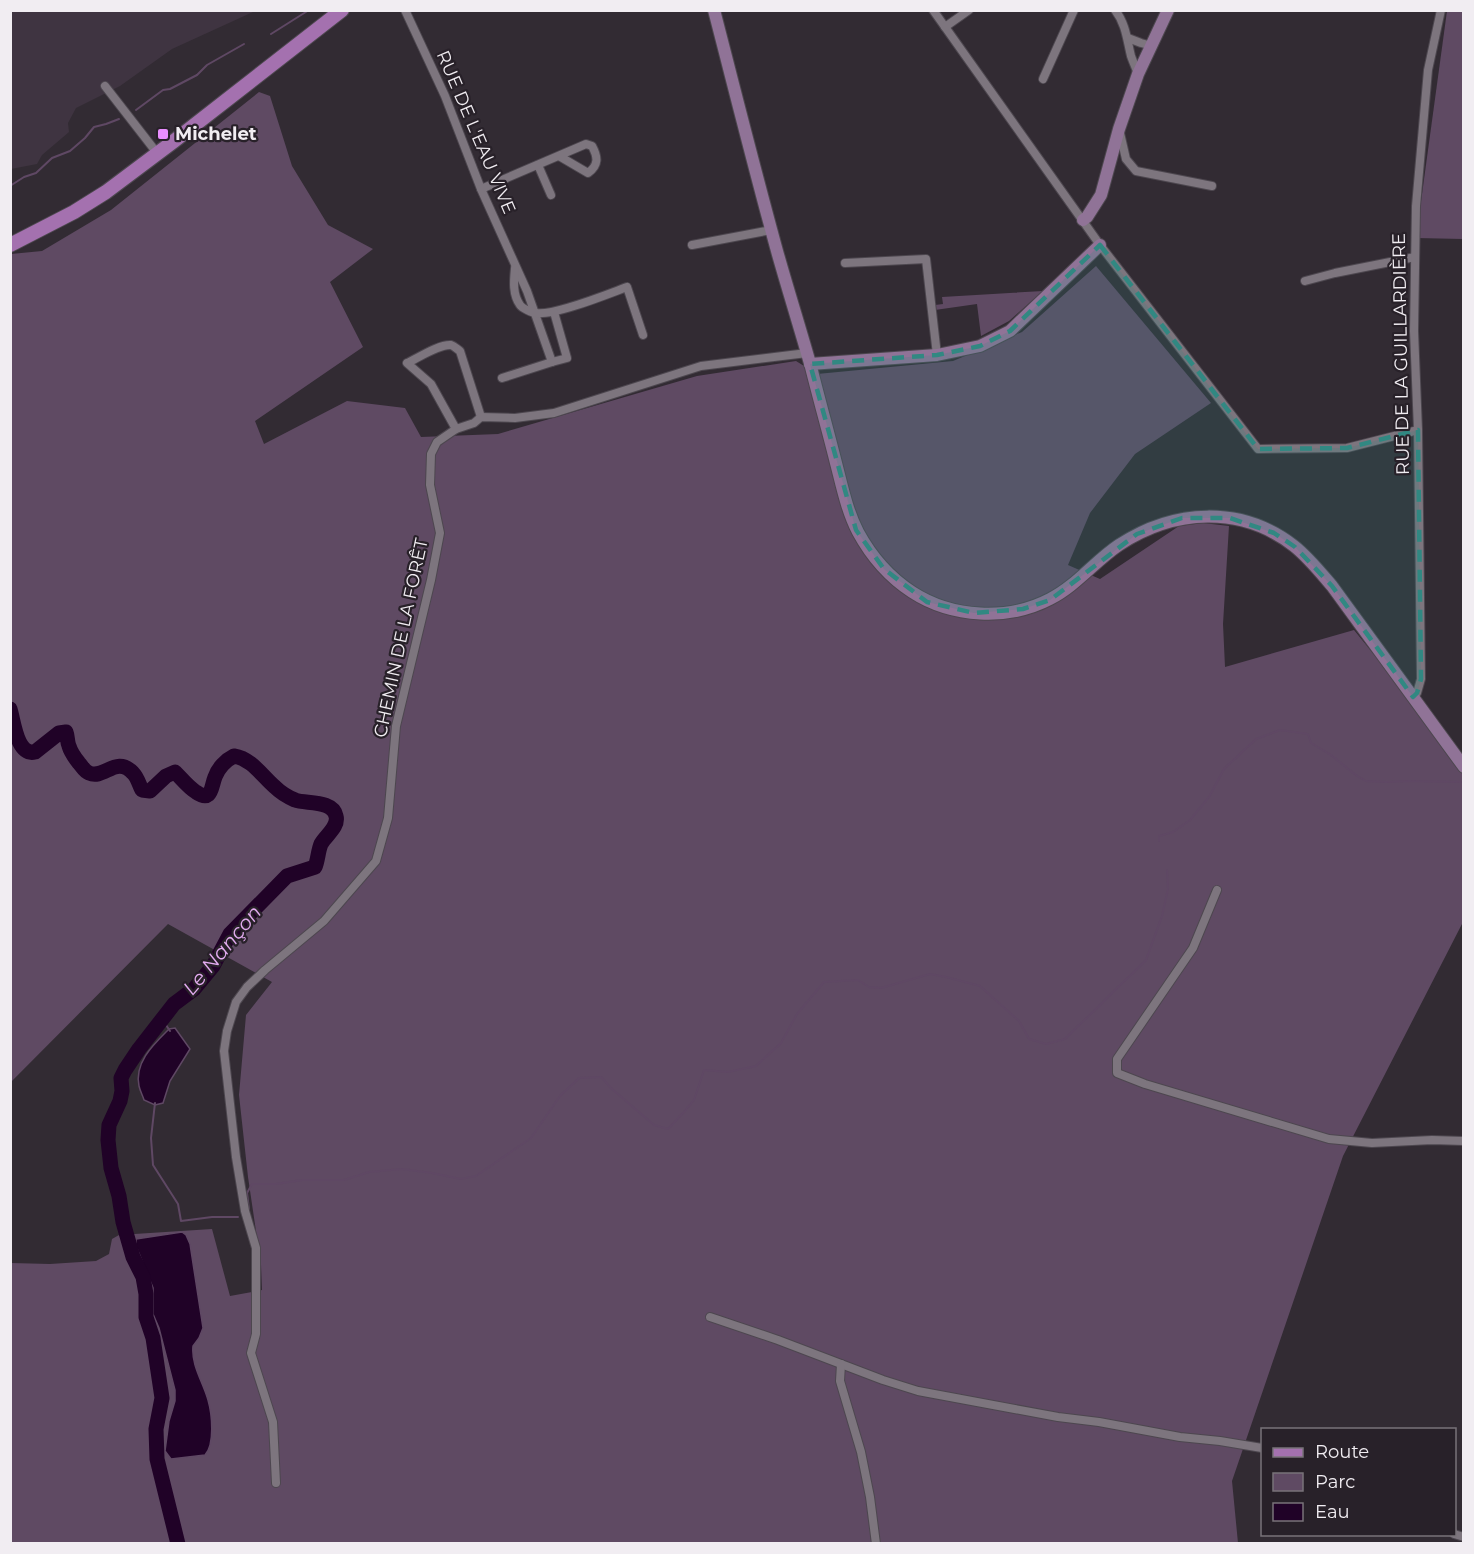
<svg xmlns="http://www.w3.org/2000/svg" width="1474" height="1554" font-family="Montserrat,sans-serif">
<rect width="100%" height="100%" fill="#322b33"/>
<!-- built -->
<polygon fill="#3f3441" points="11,11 252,11 253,12 172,49 120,86 76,108 68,123 69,132 42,155 37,164 11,169"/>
<!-- green -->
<g fill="#5f4a63">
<polygon points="1447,11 1463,11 1463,239 1416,238"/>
<polygon points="259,92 270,96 292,166 328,225 373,249 330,282 363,347 255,421 264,444 347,401 405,408 421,437 498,434 697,376 796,361 817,374 953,361 1022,332 1096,266 1211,403 1135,454 1090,513 1068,565 1100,579 1179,526 1203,523 1229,526 1223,624 1225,667 1354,630 1463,764 1463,922 1343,1156 1232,1481 1238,1543 11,1543 11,1263 50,1264 96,1261 109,1254 112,1239 119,1235 212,1229 230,1296 262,1290 261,1265 248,1177 239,1095 246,1015 272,982 168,924 11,1082 11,254 42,251 111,210"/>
<polygon points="1043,291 1009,321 981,336 977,304 935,310 935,305 943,304 942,297"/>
</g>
<!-- water -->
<g fill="#200227" stroke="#5f4864" stroke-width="1.5">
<path d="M175 1028 190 1049 170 1081 163 1103 155 1105 144 1100C143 1096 140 1091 139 1086 134 1062 154 1044 169 1029Z"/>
<path d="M182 1232 186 1235 190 1244 203 1328 199 1338 193 1346C191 1365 203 1382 208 1400 212 1414 215 1444 205 1455L171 1459 165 1451 169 1421 175 1401V1390L159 1328 153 1314V1288L136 1246V1239Z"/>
</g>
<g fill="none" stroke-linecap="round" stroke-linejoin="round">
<!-- stream -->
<g stroke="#5f4864" stroke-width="2">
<polyline points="271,34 309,10"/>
<polyline points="136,110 163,90 170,89 197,75 207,65 244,44"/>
<polyline points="10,186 24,177 36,173 52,158 70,151 85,138 94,127 106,124 119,119"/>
<polyline points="1159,841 1159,836 1173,832 1190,820 1209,797 1224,769 1256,739 1280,730 1308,734 1311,743 1331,755 1357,776 1366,781 1386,782 1409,781 1461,782"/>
<polyline points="162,1019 170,1031"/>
<polyline points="155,1103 151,1138 153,1165 178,1204 181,1221 212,1217 238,1217"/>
<polyline points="249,1209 247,1193 252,1184 276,1184 302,1180 344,1180 369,1172 402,1169 432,1173 461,1179 476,1176 531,1138 560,1096 579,1078 601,1077 612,1089 654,1125 668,1129 684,1112 694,1100 704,1070 728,1072 756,1066 781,1043 797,1014 824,982 858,980 869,987 881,988 930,974 946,977 980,986 1019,1021 1029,1039 1046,1044 1065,1039 1146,960 1162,916 1168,889 1167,870"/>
</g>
<!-- river -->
<path stroke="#200227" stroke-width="15" d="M10 709C14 722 17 756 35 752L59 733 66 732C68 737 67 742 69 746 71 753 75 758 79 763 82 766 84 771 89 773 104 780 116 755 133 773 138 778 139 785 142 790L150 791 166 776 175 772C182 779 188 787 196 792 212 803 211 787 215 777 218 768 226 760 234 756 252 759 262 776 275 787 280 792 288 797 295 800 306 804 333 800 336 816 339 827 326 835 321 844 318 851 318 860 315 867L287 876 230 934 213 966 194 989 174 1004 139 1049 125 1070 121 1078 122 1091 120 1101 109 1125 108 1140 111 1168 119 1196 123 1222 133 1257 143 1277 146 1294V1317L153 1338 162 1398 156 1429 157 1459 178 1544"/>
<!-- street casing -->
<g stroke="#4d474f" stroke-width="10">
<g id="street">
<polyline points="405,10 445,96 481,189 527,291 552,362 502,378"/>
<polyline points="933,10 1100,245 1258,449 1347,448 1418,430"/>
<path d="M1115 10C1126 24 1127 40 1131 56 1133 62 1136 68 1138 74"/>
<polyline points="945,27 969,10"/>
<polyline points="1128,38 1141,43 1152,46"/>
<polyline points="1043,79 1074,10"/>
<polyline points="105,86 157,153"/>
<polyline points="1120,133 1126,159 1136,171 1212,186"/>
<polyline points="538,165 551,195"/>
<path d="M481 189 586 144 592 146C598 157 599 165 588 173L559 156"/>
<polyline points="692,245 771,230"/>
<polyline points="845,263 926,259 937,355"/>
<path d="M515 268C514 279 512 294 520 305 522 308 532 313 536 313 554 316 608 294 627 287L643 335"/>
<polyline points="1305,281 1335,273 1415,257"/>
<polyline points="552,362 567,358 554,312"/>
<path d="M456 429 431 384 407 363C418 358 439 344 451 345 454 346 457 349 460 351L481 417"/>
<polyline points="1413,697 1417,693 1421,679 1418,430 1414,331 1416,206 1428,70 1441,10"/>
<polyline points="1217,890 1193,948 1117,1059 1117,1073 1145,1084 1329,1139 1372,1143 1432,1140 1464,1141"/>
<polyline points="710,1317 778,1340 883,1380 918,1391 1058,1417 1099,1422 1180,1437 1220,1441 1262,1448"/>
<polyline points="841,1364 840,1381 861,1452 870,1497 876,1544"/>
<polyline points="276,1483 273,1422 251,1353 256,1334 256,1248 245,1211 236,1157 224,1051 227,1031 236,1002 247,987 265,970 324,921 376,861 388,818 396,726 431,580 440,533 430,485 431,454 437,442 456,429 474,423 481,417 515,418 554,413 701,366 807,353"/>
<polyline points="1454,1534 1464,1537"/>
</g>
</g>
<!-- secondary casing -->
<g stroke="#4d474f" stroke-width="14">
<g id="secondary">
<path d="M714 10C735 91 755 171 777 251 788 290 800 328 811 367 819 399 828 431 836 463 842 486 847 511 858 532 871 556 889 577 912 592 952 618 1008 621 1050 599 1076 586 1095 561 1119 545 1174 509 1241 505 1294 546 1308 557 1320 572 1332 586L1464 767"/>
<polyline points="1083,220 1087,217 1101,195 1119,129 1138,74 1168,10"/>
<polyline points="810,364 937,355 980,346 1010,331 1100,245"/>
</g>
</g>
<!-- primary casing -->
<g stroke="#4d474f" stroke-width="16">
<polyline id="primary" points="10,245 74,212 106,192 174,141 342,10"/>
</g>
<!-- street -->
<use href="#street" stroke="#7d757e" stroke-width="8"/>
<!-- secondary -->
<use href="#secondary" stroke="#907397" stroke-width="12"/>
<!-- primary -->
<use href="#primary" stroke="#a471af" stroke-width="14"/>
</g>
<!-- marked area -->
<path fill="#318882" fill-opacity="0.2" stroke="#318882" stroke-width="4.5" stroke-dasharray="12 8" stroke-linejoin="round" d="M1100 245 1258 449 1347 448 1418 430 1421 679 1417 693 1413 697 1332 586 1295 547 1274 533 1230 518H1182L1137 534 1050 600 1023 609 974 613 927 602 884 569 856 530 810 364 937 355 980 346 1010 331Z"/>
<!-- markers -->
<rect fill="#e98efe" stroke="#282129" stroke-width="2" x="157" y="128" width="12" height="12" rx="3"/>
<g text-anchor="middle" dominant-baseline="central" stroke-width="4.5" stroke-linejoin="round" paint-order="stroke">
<!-- street labels -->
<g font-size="18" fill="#f1edf2" stroke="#282129">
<text transform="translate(476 132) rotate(67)">RUE DE L'EAU VIVE</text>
<text transform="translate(1401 354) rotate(-91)">RUE DE LA GUILLARDIÈRE</text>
<text transform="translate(401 638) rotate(-78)">CHEMIN DE LA FORÊT</text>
</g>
<!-- poi labels -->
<g font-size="18" font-weight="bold" fill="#f1edf2" stroke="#282129" text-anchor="start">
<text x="175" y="134">Michelet</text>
</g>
<!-- water labels -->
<g font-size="20" font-style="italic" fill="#e2abef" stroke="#282129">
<text transform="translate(222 950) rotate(-50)">Le Nançon</text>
</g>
</g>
<!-- border -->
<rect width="1474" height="1554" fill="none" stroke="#f1edf2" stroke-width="24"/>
<!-- legend -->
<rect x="1261" y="1428" width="195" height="108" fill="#282129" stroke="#787379" stroke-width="1.5"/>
<rect x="1273" y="1448" width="30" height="9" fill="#a471af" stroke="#787379" stroke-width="1.5"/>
<text x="1315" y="1458" font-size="18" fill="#f1edf2">Route</text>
<rect x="1273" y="1473" width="30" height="18" fill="#5f4a63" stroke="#787379" stroke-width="1.5"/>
<text x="1315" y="1488" font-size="18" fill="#f1edf2">Parc</text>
<rect x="1273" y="1503" width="30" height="18" fill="#200227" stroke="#787379" stroke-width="1.5"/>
<text x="1315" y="1518" font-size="18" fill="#f1edf2">Eau</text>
</svg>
